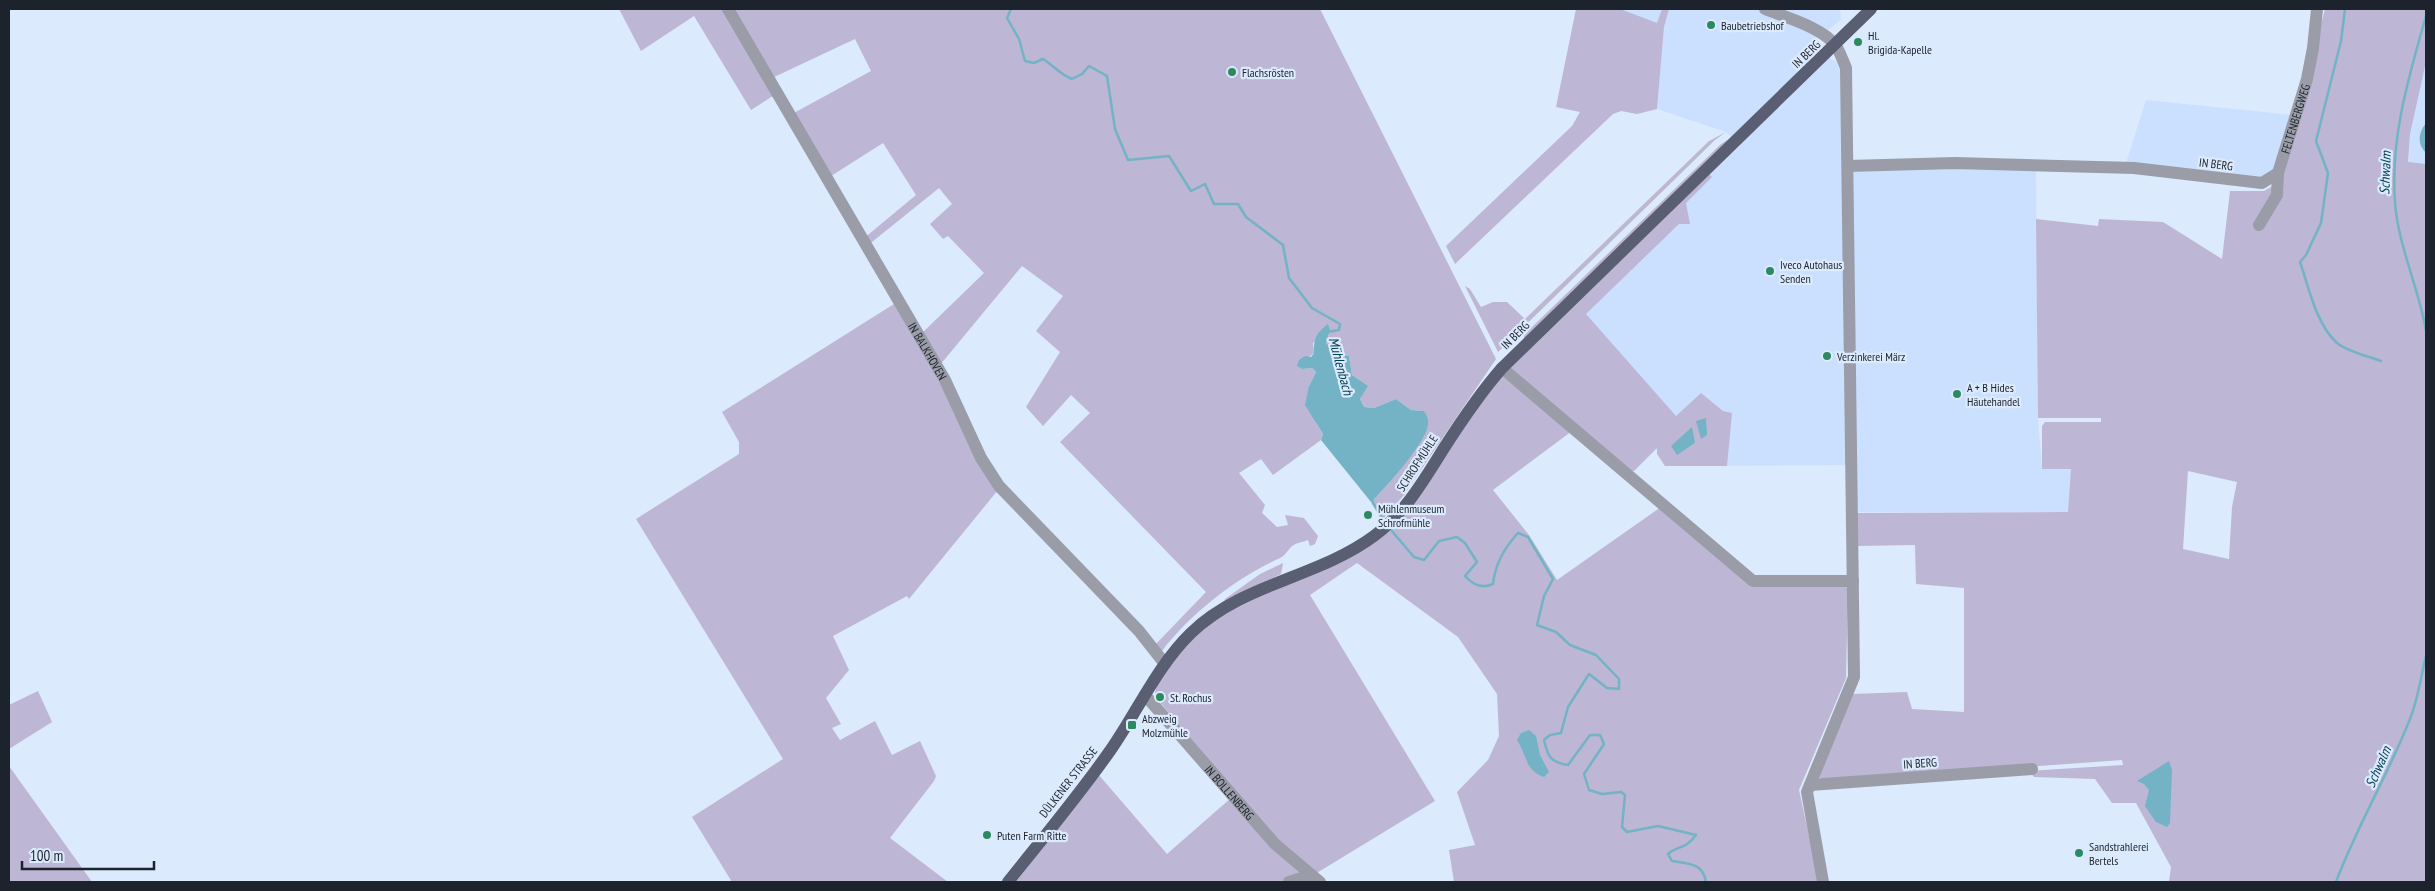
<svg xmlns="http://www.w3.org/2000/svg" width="2435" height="891" font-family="'PT Sans Narrow',sans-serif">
<rect width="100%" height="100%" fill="#dceafd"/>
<!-- built -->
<g fill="#cae0fe">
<polygon points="1620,9 1840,9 1841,20 1814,41 1825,55 1836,62 1840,70 1845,167 2036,169 2038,418 2042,468 2072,469 2068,512 1856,512 1855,465 1665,466 1586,314 1688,215 1685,196 1740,145 1726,132 1657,109 1664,27"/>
<polygon points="2426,62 2426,167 2408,165 2410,134"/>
<polygon points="2146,100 2294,115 2276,172 2261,182 2125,166"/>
</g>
<!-- green -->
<g fill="#bdb6d5" fill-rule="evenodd">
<path d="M619 9H1320L1496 359 1404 495 1382 520 1371 502C1394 480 1412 454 1428 427L1424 411 1411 410 1396 399 1374 408 1364 407 1360 399 1367 386 1352 375 1349 356 1337 353 1326 343 1330 330 1313 343 1314 353 1298 366 1302 369 1312 368 1316 372 1309 386 1316 423 1323 434 1321 440 1273 475 1261 459 1239 473 1265 505 1262 513 1277 527 1288 525 1285 515 1304 518 1318 536 1315 544 1310 546 1308 540C1303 542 1295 543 1291 547 1287 551 1285 556 1280 558 1236 578 1191 613 1162 651L1155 645 1206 592 1060 442 1090 413 1071 395 1043 426 1026 407 1060 352 1036 331 1063 296 1022 266 940 365 920 335 984 273 948 236 943 239 930 224 952 204 939 188 867 246 863 239 916 195 883 143 828 178 792 114 871 71 855 39 772 78 779 92 751 110 694 16 641 51Z"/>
<polygon points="1576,9 1620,9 1657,23 1662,9 1669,9 1664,27 1657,109 1637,114 1621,111 1613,114 1455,264 1446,246 1572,126 1580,112 1556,107"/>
<path d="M2325 9H2426V62L2410 134 2408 162 2426 164V882H2169L2171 867 2136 803H2112L2095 779 2034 777 2029 771 2123 765 2122 760 1823 782 1819 777 1852 694 1907 692 1912 709 1964 712V588L1916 584 1915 545 1857 546 1856 513 2068 512 2071 469H2042V426L2045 422H2101V418H2038L2036 219 2098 226 2099 219 2163 222 2222 259 2230 191H2264L2280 182ZM2188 471 2237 482 2232 507 2229 559 2183 549Z"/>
<polygon points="1726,132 1715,140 1498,352 1465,286 1470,289 1481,307 1493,302 1507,302 1525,319 1709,141"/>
<polygon points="1729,139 1524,340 1524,336 1532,327 1721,144"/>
<polygon points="1709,174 1712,177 1686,203 1690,224 1679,224 1586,314 1676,416 1701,393 1723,411 1732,413 1727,466 1665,466 1657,454 1657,448 1634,471 1626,471 1509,370 1517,358"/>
<polygon points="894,304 941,380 998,490 909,599 907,596 833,636 849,670 826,698 841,724 832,728 840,740 875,721 892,755 920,741 936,776 934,781 890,838 948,882 732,882 692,817 783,759 636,519 739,454 739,442 722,412"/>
<polygon points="1502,376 1572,431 1493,490 1529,535 1557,580 1661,507 1751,584 1843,584 1848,589 1846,678 1799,790 1819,882 1454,882 1449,850 1475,845 1457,792 1488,760 1499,736 1497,694 1458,637 1357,563 1310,595 1435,801 1315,874 1278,842 1158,700 1155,693 1157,682 1178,652 1218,615 1377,540"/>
<polygon points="1283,563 1281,574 1234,596 1224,603 1225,599 1260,574"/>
<polygon points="38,691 52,722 9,749 9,705"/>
<polygon points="9,766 92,882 9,882"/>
<polygon points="1098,774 1167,854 1231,798 1300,871 1299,876 1280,882 1016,882"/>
</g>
<!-- water -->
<g fill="#73b3c5">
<path d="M2426 123V153C2417 144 2418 133 2426 123Z"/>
<path d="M1328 324 1330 330 1326 343 1337 353 1349 356 1352 375 1368 386 1360 399 1364 407 1374 408 1396 399 1411 410 1424 411C1427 416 1429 420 1428 426 1425 443 1385 489 1371 502L1321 440 1323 434 1305 405 1309 386 1316 372 1312 368 1302 369 1297 366 1299 360 1305 356 1311 357 1314 353C1313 339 1317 332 1328 324Z"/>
<polygon points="1706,418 1707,435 1701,439 1696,421"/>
<polygon points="1692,427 1695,443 1677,455 1671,446"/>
<path d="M1529 730 1536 736 1540 755 1549 772 1544 777C1525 771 1527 755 1517 740L1521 733Z"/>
<polygon points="2169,761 2172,770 2170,823 2167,827 2156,822 2145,806 2149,790 2144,784 2137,781"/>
</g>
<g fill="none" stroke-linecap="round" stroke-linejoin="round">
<!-- stream -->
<g stroke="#73b3c5" stroke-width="2.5">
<path d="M1011 9 1007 18 1019 39 1025 61 1034 63 1043 59C1054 66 1060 74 1072 79L1082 74 1089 66 1107 76 1115 129 1128 160 1169 156 1191 191 1205 184 1214 204H1238L1246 217 1283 245 1289 278 1312 308 1340 324 1339 330 1327 332"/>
<path d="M2345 9 2341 41 2316 141 2328 173 2321 223 2306 255 2300 262C2309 288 2316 324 2337 343 2348 352 2368 356 2381 361"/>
<path d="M2426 16C2409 76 2390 138 2395 202 2398 246 2419 288 2426 331"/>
<polyline points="1372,498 1373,503 1382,518"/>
<path d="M1391 530 1414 557 1424 560 1439 541 1457 537 1465 543 1477 562 1465 576C1473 585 1482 589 1493 584 1495 565 1505 547 1518 533L1528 537 1553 579 1544 596 1537 625 1556 632 1570 645 1596 655 1619 679V689L1607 688 1589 674 1568 707 1561 733 1550 735 1544 740C1548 757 1550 762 1568 765L1590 735H1600L1604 744 1584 774 1589 790 1602 794 1621 792 1625 795 1622 827 1627 832 1658 826 1696 835C1685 850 1678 845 1668 854L1672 861C1689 864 1703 863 1706 882"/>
<path d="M2336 882C2357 826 2388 775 2410 719 2418 699 2421 676 2426 656"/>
</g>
<!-- minor -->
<g stroke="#9a9da8" stroke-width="12">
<path id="s1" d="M728 9 945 380 981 458 999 486 1139 631 1165 664"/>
<path d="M1765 9C1785 17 1824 28 1836 46 1840 52 1843 61 1846 68L1854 677 1807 792 1823 882"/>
<polyline points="1848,166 1955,163 2134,168 2262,183 2278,173"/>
<path id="s2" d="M2259 225 2277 195 2278 173 2307 79 2313 48 2317 9"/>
<polyline points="1502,368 1753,581 1853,581"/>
<path id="s3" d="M1145 695 1275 844 1320 882"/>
<polyline points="1810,785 2032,769"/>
<polyline points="1289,882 1311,875"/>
</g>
<!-- major -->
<path stroke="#5a5e72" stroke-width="12" d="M1008 882C1043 838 1080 794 1112 748 1138 710 1158 665 1191 633 1243 583 1317 578 1374 536 1405 513 1424 480 1444 448 1462 420 1480 393 1502 368L1871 9"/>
</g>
<!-- markers -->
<g fill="#2d895f" stroke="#dceafd" stroke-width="2">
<circle cx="1711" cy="25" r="5"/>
<circle cx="1858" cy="42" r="5"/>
<circle cx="1232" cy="72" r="5"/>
<circle cx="1770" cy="271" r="5"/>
<circle cx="1827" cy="356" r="5"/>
<circle cx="1957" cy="394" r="5"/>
<circle cx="1368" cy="515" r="5"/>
<circle cx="1160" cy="697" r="5"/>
<rect x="1127" y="720" width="10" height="10" rx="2.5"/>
<circle cx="987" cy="835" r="5"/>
<circle cx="2079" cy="853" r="5"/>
</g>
<g text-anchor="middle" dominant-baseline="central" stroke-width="4.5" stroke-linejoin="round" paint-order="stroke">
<!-- poi labels -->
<g font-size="12" fill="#1d232c" stroke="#dceafd" text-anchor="start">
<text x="1721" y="25">Baubetriebshof</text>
<text x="1868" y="35">Hl.<tspan x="1868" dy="14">Brigida-Kapelle</tspan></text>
<text x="1242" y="72">Flachsrösten</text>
<text x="1780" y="264">Iveco Autohaus<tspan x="1780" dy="14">Senden</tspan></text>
<text x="1837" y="356">Verzinkerei März</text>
<text x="1967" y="387">A + B Hides<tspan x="1967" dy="14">Häutehandel</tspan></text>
<text x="1378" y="508">Mühlenmuseum<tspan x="1378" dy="14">Schrofmühle</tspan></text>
<text x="1170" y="697">St. Rochus</text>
<text x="1142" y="718">Abzweig<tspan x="1142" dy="14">Molzmühle</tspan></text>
<text x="997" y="835">Puten Farm Ritte</text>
<text x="2089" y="846">Sandstrahlerei<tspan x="2089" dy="14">Bertels</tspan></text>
</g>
<!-- street labels -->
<g font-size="12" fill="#1d232c" stroke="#dceafd">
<text transform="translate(1806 54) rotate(-44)">IN BERG</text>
<text stroke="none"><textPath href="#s2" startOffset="114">FELTENBERGWEG</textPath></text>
<text transform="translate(2216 164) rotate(7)">IN BERG</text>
<text transform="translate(1515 335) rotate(-45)">IN BERG</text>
<text stroke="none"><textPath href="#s1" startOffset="396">IN BALKHOVEN</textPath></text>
<text transform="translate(1417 463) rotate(-57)">SCHROFMÜHLE</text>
<text transform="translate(1920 763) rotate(-4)">IN BERG</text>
<text transform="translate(1068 782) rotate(-52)">DÜLKENER STRASSE</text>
<text stroke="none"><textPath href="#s3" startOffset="129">IN BOLLENBERG</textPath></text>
</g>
<!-- water labels -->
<g font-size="14" font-style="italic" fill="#003e4b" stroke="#dceafd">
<text transform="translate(2385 173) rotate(-88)">Schwalm</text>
<text transform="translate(1341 366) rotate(75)">Mühlenbach</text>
<text transform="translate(2378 767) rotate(-66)">Schwalm</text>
</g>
</g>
<!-- border -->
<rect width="2435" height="891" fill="none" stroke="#1d232c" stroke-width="20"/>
<!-- scale -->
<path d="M22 861v8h132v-8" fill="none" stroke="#1d232c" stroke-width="2.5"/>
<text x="30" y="861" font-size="15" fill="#1d232c" stroke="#dceafd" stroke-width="4" paint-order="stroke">100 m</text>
</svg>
